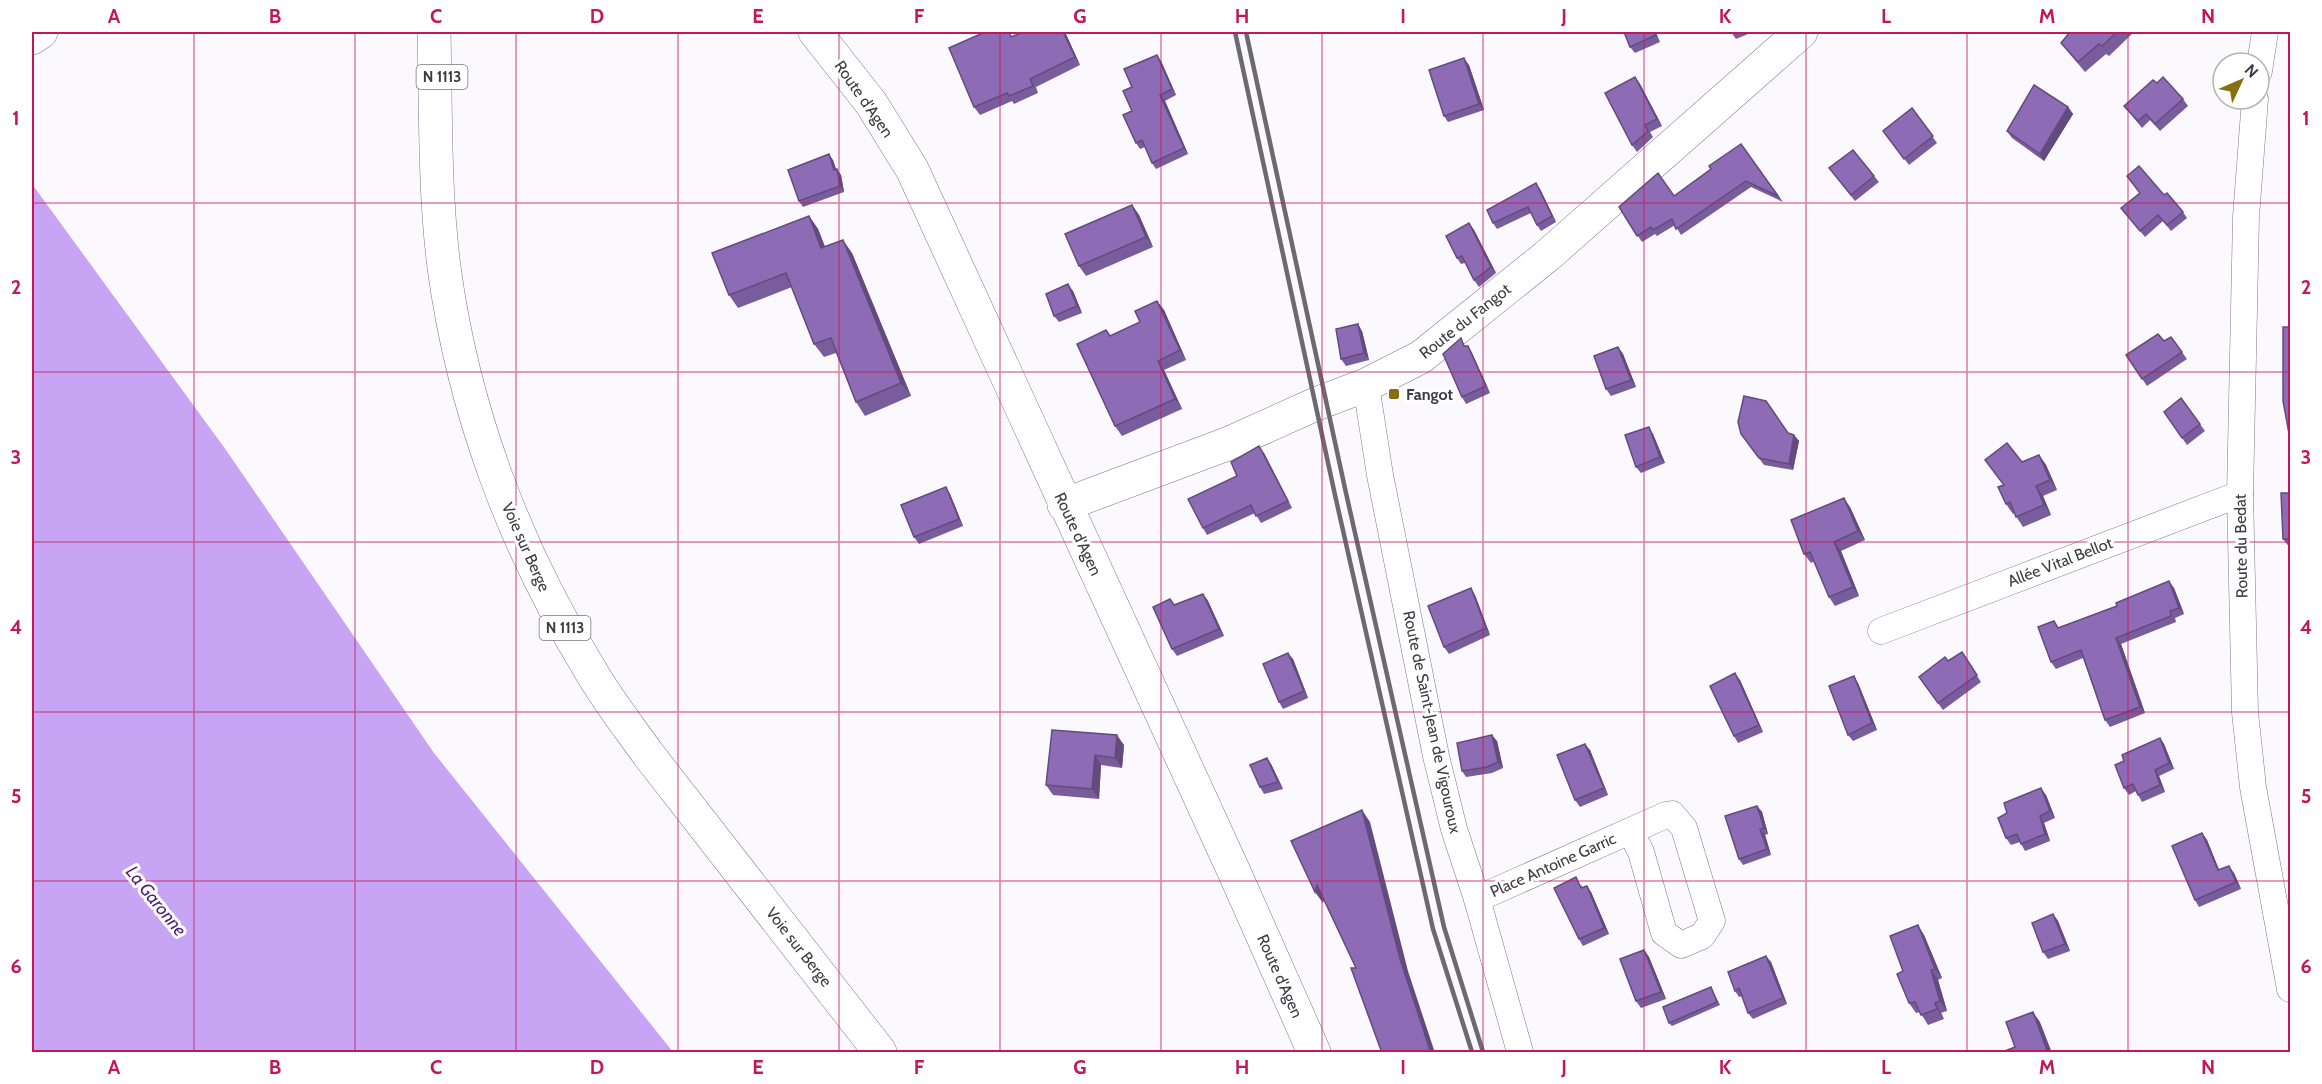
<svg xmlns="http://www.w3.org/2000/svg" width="2322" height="1084" font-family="Cabin,sans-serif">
<rect width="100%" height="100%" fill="#fbf9fd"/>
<!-- water -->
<polygon fill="#c8a5f4" points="32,184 226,450 434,753 673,1052 32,1052"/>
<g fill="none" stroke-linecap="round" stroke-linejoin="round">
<!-- street casing -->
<g stroke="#80778c" stroke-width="27">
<g id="street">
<polyline points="2259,71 2265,32"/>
<polyline points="2255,99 2246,217 2240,494 2245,712 2253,787 2290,989"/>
<polyline points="1366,385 1380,475 1436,756 1454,829 1477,899 1520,1052"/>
<polyline points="1881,631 2240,494"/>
<polyline points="1477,899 1666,815 1672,814 1684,828 1712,921 1702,936 1681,945 1664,933 1641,852 1630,831"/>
</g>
</g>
<!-- secondary casing -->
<g stroke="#80778c" stroke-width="34">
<g id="secondary">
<polyline points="815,32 871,103 912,169 1236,876 1314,1052"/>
<polyline points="1064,505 1227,444 1316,404 1366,385 1421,357 1547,256 1801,32"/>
</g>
</g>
<!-- primary casing -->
<g stroke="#80778c" stroke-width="34">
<g id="primary">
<path d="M434 32C436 110 434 189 444 267 463 409 514 546 589 668 606 698 628 726 648 754L880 1052"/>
<polyline points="32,38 41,32"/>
</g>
</g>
<!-- street -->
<use href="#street" stroke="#fff" stroke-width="26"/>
<!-- secondary -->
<use href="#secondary" stroke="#fff" stroke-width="33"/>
<!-- primary -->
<use href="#primary" stroke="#fff" stroke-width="33"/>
<!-- rail -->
<g stroke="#6c6971" stroke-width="4.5">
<polyline points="1235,32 1335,495 1433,929 1472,1052"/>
<polyline points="1246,32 1346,493 1444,927 1483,1052"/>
</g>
</g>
<!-- wall -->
<g fill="#795c9c">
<polygon points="1023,32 1065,32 1080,65 1036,87 1038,93 1014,104 1012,101 980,115 974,107 1013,36"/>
<polygon points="1656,32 1660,42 1635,53 1630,47"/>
<polygon points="1731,32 1753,32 1736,39"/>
<polygon points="2070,32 2134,32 2109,56 2106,54 2085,72 2069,53 2061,43"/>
<polygon points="1161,61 1176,95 1165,101 1188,154 1156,169 1152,163 1145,147 1140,149 1136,143 1132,111 1132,87"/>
<polygon points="1469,65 1484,110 1448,122 1444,116"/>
<polygon points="1635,77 1640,84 1662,126 1650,132 1653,137 1637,152 1632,145"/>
<polygon points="2183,99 2188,106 2160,131 2150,120 2142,128 2124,106"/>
<polygon points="2068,107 2073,114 2044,161 2012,138 2007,131"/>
<polygon points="1912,108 1937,143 1909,165 1883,131"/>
<polygon points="1741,144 1783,202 1751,187 1681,235 1675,225 1657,236 1655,234 1642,242 1619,207 1674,196 1711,169"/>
<polygon points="833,160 836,169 841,175 844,192 803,207 799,201"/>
<polygon points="1829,168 1874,176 1879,182 1855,201"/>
<polygon points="2127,176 2164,195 2183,212 2187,218 2171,231 2163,221 2145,237 2121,208 2140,193"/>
<polygon points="1540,189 1556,222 1541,231 1537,225 1531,213 1497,229 1493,223"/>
<polygon points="1132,205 1139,215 1153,247 1086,276 1079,266"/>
<polygon points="809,216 818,229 825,247 852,253 911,396 865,416 856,402 836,353 824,357 814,344 792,287 738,308 729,295"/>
<polygon points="1469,223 1474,230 1496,273 1479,287 1474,280 1465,263 1461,264 1457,258"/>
<polygon points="1073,291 1082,313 1059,322 1054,316"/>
<polygon points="1157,301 1164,310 1186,360 1164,370 1182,409 1122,436 1115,426 1110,336 1140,322"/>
<polygon points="1362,331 1369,360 1346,366 1341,359"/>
<polygon points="2171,337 2187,359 2147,386 2126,355 2164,341"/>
<polygon points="1466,346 1472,353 1490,393 1466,404 1462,397"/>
<polygon points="1618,347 1623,354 1636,387 1611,396 1606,389"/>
<polygon points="2181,398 2205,431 2187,445 2164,412"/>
<polygon points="1788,433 1794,435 1799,441 1793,470 1764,465 1741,434"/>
<polygon points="1653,434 1665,463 1641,473 1636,467"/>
<polygon points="1264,453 1292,508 1261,523 1255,513 1207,535 1203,528 1237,476"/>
<polygon points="2039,455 2046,465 2057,490 2043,496 2051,515 2023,527 2014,513 2013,514 2006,504 2004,485 2022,462"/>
<polygon points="2290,493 2290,548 2283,539"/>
<polygon points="950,494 963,526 919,544 914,537"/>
<polygon points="1850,507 1865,540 1841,551 1859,596 1835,606 1829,597 1814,561 1811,563 1804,554"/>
<polygon points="2174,588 2184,614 2175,618 2176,622 2121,644 2145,713 2110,727 2105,720 2083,658 2056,669 2051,662 2059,628 2117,606"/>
<polygon points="1203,594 1208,601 1224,636 1177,656 1172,649 1174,605"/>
<polygon points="1475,595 1490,635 1449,654 1444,647"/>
<polygon points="1962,652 1981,682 1943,710 1919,677 1948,661"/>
<polygon points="1293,659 1308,698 1283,709 1279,702"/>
<polygon points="1740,680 1763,732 1738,743 1734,736"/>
<polygon points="1858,683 1877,730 1853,741 1848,735"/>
<polygon points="1052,730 1124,745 1122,768 1101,765 1099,799 1053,795 1046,785"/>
<polygon points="2160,738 2164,744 2174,769 2159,776 2165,792 2142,802 2136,791 2129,795 2124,788 2124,761"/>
<polygon points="1497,741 1503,768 1492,773 1466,777 1462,771"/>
<polygon points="1590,750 1608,795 1580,807 1575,800"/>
<polygon points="1271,764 1283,789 1264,794 1260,787"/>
<polygon points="2046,795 2055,818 2044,823 2050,841 2025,851 2020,842 2011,845 2006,838"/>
<polygon points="1757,806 1762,812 1768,834 1765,835 1771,855 1743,865 1739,859"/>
<polygon points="2202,833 2207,840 2219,870 2234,873 2241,889 2199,907 2195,900"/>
<polygon points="1581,884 1582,887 1591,892 1609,934 1583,946 1579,939"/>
<polygon points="2053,914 2058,921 2070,951 2048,959 2043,952"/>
<polygon points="1924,935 1942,978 1938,980 1947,1011 1941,1013 1944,1019 1928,1025 1920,1012 1916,1013 1909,1003 1903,971"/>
<polygon points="1644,950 1649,957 1666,999 1641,1008 1636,1001"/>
<polygon points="1771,962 1787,1004 1753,1019 1748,1013 1742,996 1739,997 1735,991"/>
<polygon points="1711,987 1720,1005 1672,1026 1669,1023"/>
</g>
<!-- shaded-wall -->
<g fill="#634b7f">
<polygon points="1063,32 1065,32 1080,65 1075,57"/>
<polygon points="1157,55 1161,61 1176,95 1172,89"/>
<polygon points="1464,58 1469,65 1484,110 1479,104"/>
<polygon points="1635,77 1640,84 1662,126 1657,119"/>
<polygon points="1160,95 1165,101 1188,154 1184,148"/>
<polygon points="2068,107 2073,114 2044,161 2040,154"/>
<polygon points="829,154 833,160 838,176 837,169 841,175 844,192 840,186"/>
<polygon points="1536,183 1540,189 1556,222 1552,216"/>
<polygon points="1132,205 1139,215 1153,247 1146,237"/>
<polygon points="809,216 818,229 831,262 821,248"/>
<polygon points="1469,223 1474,230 1496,273 1491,267"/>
<polygon points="843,240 852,253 911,396 901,383"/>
<polygon points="1068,284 1073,291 1082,313 1077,306"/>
<polygon points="1157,301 1164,310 1186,360 1180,350"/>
<polygon points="1358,324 1362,331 1369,360 1364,353"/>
<polygon points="1468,346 1472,353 1490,393 1486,386"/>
<polygon points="1618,347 1623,354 1636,387 1631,380"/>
<polygon points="1158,361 1164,370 1182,409 1175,399"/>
<polygon points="1649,427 1653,434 1665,463 1660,457"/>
<polygon points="1794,435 1799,441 1793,470 1789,464"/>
<polygon points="1259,446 1264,453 1292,508 1288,501"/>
<polygon points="2039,455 2046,465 2057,490 2050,480"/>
<polygon points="2036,486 2043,496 2051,515 2044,505"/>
<polygon points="946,487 950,494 963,526 959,519"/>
<polygon points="1844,498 1850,507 1865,540 1858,531"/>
<polygon points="1834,542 1841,551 1859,596 1853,587"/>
<polygon points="2169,581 2174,588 2184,614 2179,608"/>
<polygon points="1471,588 1475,595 1490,635 1486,628"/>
<polygon points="1203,594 1208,601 1224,636 1219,629"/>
<polygon points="2116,638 2121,644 2145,713 2140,707"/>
<polygon points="1288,653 1293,659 1308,698 1304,691"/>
<polygon points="1735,673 1740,680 1763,732 1759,725"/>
<polygon points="1854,676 1858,683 1877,730 1872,723"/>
<polygon points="1117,735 1124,745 1122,768 1115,758"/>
<polygon points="1492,735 1497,741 1503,768 1498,762"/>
<polygon points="2160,738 2164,744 2174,769 2169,763"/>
<polygon points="1585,744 1590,750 1608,795 1604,788"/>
<polygon points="1095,755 1101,765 1099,799 1092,789"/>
<polygon points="1267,758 1271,764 1283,789 1278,782"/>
<polygon points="2155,770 2159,776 2165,792 2160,785"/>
<polygon points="2041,788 2046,795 2055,818 2050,811"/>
<polygon points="1757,806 1762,812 1768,834 1764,828"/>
<polygon points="1362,810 1370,822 1408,971 1435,1053 1431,1053 1400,959"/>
<polygon points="2040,816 2044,823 2050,841 2045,834"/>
<polygon points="1760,829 1765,835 1771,855 1767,849"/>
<polygon points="2202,833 2207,840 2222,877 2218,870"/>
<polygon points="2229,866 2234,873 2241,889 2236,882"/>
<polygon points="1317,885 1325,897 1323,903 1315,892"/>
<polygon points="1587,886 1591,892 1609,934 1604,928"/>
<polygon points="2053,914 2058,921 2070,951 2065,944"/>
<polygon points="1918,925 1924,935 1942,978 1935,969"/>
<polygon points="1644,950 1649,957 1666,999 1661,992"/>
<polygon points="1766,956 1771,962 1787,1004 1783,998"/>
<polygon points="1931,970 1938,980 1947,1011 1940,1001"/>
<polygon points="1935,1003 1941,1013 1944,1019 1937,1009"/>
<polygon points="2033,1012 2040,1022 2052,1053 2048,1053"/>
</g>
<!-- building -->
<g fill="#8d6bb5" stroke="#634b7f" stroke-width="1.5">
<polygon points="985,32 1009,32 1011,37 1023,32 1063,32 1075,57 1030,79 1033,86 1009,96 1007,93 974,107 949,48"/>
<polygon points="1624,32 1654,32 1656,35 1630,47"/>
<polygon points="2070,32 2117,32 2102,46 2099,44 2078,62 2061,43"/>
<polygon points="1157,55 1172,89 1160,95 1184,148 1152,163 1142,140 1136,143 1123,115 1132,111 1123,91 1132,87 1124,69"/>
<polygon points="1464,58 1479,104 1444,116 1429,70"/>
<polygon points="1635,77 1657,119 1645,125 1648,131 1632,145 1605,93"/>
<polygon points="2163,77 2183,99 2155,124 2146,114 2138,121 2124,106 2153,80 2157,83"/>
<polygon points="2034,85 2068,107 2040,154 2007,131"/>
<polygon points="1912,108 1933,136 1904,159 1883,131"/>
<polygon points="1741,144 1778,196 1746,181 1676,229 1672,219 1653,230 1651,227 1637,236 1619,207 1658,173 1674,196 1711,169 1709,166"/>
<polygon points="1853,150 1874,176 1851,195 1829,168"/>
<polygon points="829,154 834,170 837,169 840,186 799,201 788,170"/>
<polygon points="2139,166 2164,195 2167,193 2183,212 2167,225 2158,215 2140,231 2121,208 2140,193 2127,176"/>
<polygon points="1536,183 1552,216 1537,225 1528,207 1493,223 1487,210"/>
<polygon points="1132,205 1146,237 1079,266 1065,234"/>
<polygon points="809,216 821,248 843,240 901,383 856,402 831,338 814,344 786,273 729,295 712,253"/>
<polygon points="1469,223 1491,267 1474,280 1462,256 1457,258 1446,236"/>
<polygon points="1068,284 1077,306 1054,316 1046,294"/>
<polygon points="1157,301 1180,350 1158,361 1175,399 1115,426 1077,344 1106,330 1110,336 1140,322 1135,311"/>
<polygon points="1358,324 1364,353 1341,359 1336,329"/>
<polygon points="2283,327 2290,327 2290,439 2283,401"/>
<polygon points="2158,334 2164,341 2171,337 2182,352 2142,379 2126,355"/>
<polygon points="1461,338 1464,346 1468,346 1486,386 1462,397 1443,354"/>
<polygon points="1618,347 1631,380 1606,389 1594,356"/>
<polygon points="1744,396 1766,401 1788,433 1794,435 1789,464 1759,458 1741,434 1738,422"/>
<polygon points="2181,398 2200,424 2182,438 2164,412"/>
<polygon points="1649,427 1660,457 1636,467 1625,435"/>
<polygon points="2007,443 2022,462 2039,455 2050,480 2036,486 2044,505 2016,517 2010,502 2006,504 1998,487 2004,485 1985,460"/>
<polygon points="1259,446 1288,501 1256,516 1251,505 1203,528 1188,499 1237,476 1231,462"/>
<polygon points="946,487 959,519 914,537 901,505"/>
<polygon points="2281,493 2290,493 2290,539 2283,539"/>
<polygon points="1844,498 1858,531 1834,542 1853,587 1829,597 1810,552 1804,554 1791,520"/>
<polygon points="2169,581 2179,608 2170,611 2171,616 2116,638 2140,707 2105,720 2081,650 2051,662 2038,627 2054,621 2058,628 2117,606 2116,603"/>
<polygon points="1471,588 1486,628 1444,647 1428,606"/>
<polygon points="1203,594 1219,629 1172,649 1153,607 1170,599 1174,605"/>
<polygon points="1962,652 1977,675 1938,703 1919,677 1945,657 1948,661"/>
<polygon points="1288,653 1304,691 1279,702 1263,664"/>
<polygon points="1735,673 1759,725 1734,736 1710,686"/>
<polygon points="1854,676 1872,723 1848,735 1829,686"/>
<polygon points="1052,730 1117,735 1115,758 1095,755 1092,789 1046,785"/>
<polygon points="1492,735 1498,762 1487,767 1462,771 1457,743"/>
<polygon points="2160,738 2169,763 2155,770 2160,785 2138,795 2133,784 2124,788 2115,765 2124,761 2122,755"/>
<polygon points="1585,744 1604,788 1575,800 1557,755"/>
<polygon points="1267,758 1278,782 1260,787 1250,765"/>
<polygon points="2041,788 2050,811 2040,816 2045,834 2021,844 2017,834 2006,838 1998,818 2007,813 2004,803"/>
<polygon points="1757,806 1764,828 1760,829 1767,849 1739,859 1725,816"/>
<polygon points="1362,810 1400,959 1431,1053 1382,1053 1351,968 1356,968 1317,885 1315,892 1291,841"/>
<polygon points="2202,833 2218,870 2229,866 2236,882 2195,900 2172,846"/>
<polygon points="1576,877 1581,888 1587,886 1604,928 1579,939 1554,888"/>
<polygon points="2053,914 2065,944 2043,952 2032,923"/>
<polygon points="1918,925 1935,969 1931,970 1940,1001 1935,1003 1937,1009 1921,1015 1915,1002 1909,1003 1897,974 1903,971 1890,936"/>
<polygon points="1644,950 1661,992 1636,1001 1620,959"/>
<polygon points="1766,956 1783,998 1748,1013 1739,988 1735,991 1728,972"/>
<polygon points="1711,987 1717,1002 1669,1023 1663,1007"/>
<polygon points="2033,1012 2048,1053 2000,1053 2015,1047 2006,1022"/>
</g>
<!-- grid -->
<path fill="none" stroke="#c2185b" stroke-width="1.5" stroke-opacity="0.55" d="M194 32V1052M355 32V1052M516 32V1052M678 32V1052M839 32V1052M1000 32V1052M1161 32V1052M1322 32V1052M1483 32V1052M1644 32V1052M1806 32V1052M1967 32V1052M2128 32V1052M32 203H2290M32 372H2290M32 542H2290M32 712H2290M32 881H2290"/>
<!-- markers -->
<rect fill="#866f0f" stroke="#fff" stroke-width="2" x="1388" y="388" width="12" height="12" rx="3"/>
<g text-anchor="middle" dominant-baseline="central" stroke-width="6" stroke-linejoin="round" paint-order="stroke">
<!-- shield labels -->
<g fill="#fff" stroke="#78767c" stroke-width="1.5">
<rect x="416.5" y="65" width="51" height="24" rx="4.5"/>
<rect x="539.5" y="616" width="51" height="24" rx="4.5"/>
</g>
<g font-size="15" font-weight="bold" fill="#3e3b44">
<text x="442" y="77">N 1113</text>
<text x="565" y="628">N 1113</text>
</g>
<!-- street labels -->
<g font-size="16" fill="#3e3b44" stroke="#fff">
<text transform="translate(864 99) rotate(55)">Route d'Agen</text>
<text transform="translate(1465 321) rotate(-38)">Route du Fangot</text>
<text transform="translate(1078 534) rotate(65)">Route d'Agen</text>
<text transform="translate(2241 546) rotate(-91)">Route du Bedat</text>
<text transform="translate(526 547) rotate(66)">Voie sur Berge</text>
<text transform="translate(2060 562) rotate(-21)">Allée Vital Bellot</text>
<text transform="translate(1432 722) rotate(78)">Route de Saint-Jean de Vigouroux</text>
<text transform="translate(1553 865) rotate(-24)">Place Antoine Garric</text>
<text transform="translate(799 947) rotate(52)">Voie sur Berge</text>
<text transform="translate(1280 976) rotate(66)">Route d'Agen</text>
</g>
<!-- poi labels -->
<g font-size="16" font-weight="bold" fill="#3e3b44" stroke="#fff" text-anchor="start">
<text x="1406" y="394">Fangot</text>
</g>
<!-- water labels -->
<g font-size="18" font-style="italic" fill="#4e1f79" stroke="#fff">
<text transform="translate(156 901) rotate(51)">La Garonne</text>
</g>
</g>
<!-- border -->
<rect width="2322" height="1084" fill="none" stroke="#ffffff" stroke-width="66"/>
<!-- north arrow -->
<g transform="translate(2241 81) rotate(46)"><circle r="28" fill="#ffffff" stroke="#b2b1b4" stroke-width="1.5"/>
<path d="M0-4.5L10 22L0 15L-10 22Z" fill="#866f0f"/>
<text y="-9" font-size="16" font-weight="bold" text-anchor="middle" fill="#3e3b44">N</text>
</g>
<rect x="33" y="33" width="2256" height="1018" fill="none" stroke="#c2185b" stroke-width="2"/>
<g font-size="20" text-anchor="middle" font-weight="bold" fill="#c2185b">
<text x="114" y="23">A</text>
<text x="275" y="23">B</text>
<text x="436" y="23">C</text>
<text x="597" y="23">D</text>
<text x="758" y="23">E</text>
<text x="919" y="23">F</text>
<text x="1080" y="23">G</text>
<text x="1242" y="23">H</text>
<text x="1403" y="23">I</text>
<text x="1564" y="23">J</text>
<text x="1725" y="23">K</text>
<text x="1886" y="23">L</text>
<text x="2047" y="23">M</text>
<text x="2208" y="23">N</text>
<text x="16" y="125">1</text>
<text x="2306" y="125">1</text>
<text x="16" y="294">2</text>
<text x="2306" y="294">2</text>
<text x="16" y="464">3</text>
<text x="2306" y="464">3</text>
<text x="16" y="634">4</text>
<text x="2306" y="634">4</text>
<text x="16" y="803">5</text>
<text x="2306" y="803">5</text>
<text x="16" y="973">6</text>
<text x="2306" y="973">6</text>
<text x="114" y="1074">A</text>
<text x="275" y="1074">B</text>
<text x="436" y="1074">C</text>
<text x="597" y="1074">D</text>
<text x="758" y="1074">E</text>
<text x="919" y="1074">F</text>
<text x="1080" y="1074">G</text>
<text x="1242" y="1074">H</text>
<text x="1403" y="1074">I</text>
<text x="1564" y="1074">J</text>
<text x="1725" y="1074">K</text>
<text x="1886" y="1074">L</text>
<text x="2047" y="1074">M</text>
<text x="2208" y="1074">N</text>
</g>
</svg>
